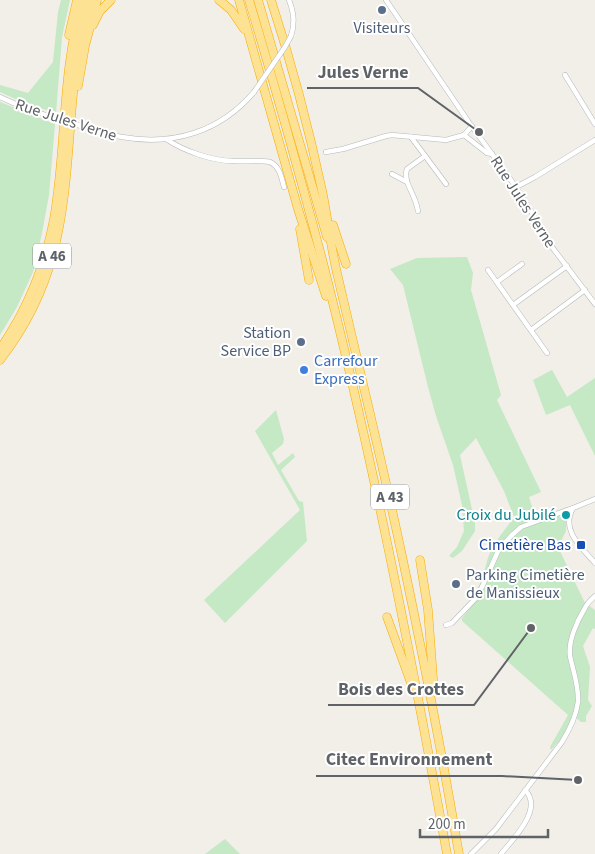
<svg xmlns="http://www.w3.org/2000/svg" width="595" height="854" font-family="'Source Sans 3',sans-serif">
<rect width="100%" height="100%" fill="#f1efe8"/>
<!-- green -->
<g fill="#c5e8c5">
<polygon points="61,0 70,0 62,37 56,113 24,103 0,92 0,85 28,93 53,62 58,12"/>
<polygon points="0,102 55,124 49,195 42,233 33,272 17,307 0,335"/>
<path d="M467 257 473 273 471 290 501 395 497 400 541 492 529 497 536 519 567 507 566 531 558 547 585 603 595 610V629L593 628 583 646 590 667 588 700 592 706 586 716V722H581L573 715 564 735 551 750 550 747 568 715 462 621V618L481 595 477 589C479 586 481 582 482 579 486 569 486 559 492 549 498 537 507 528 514 517L504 491 476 438 460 455 475 523V531L462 551 453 558 449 556 457 547 464 531 462 505 453 465 436 416 428 387 403 285 390 269 417 258Z"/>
<polygon points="552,370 567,397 595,378 595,456 570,405 546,415 533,380"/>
<polygon points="276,410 284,439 283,444 272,453 278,465 293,453 295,457 281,470 299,501 303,502 307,541 225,623 204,600 300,510 255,431"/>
<polygon points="225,839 240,854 205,854"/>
</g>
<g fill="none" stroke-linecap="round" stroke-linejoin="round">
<!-- street casing -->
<g stroke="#b5b8bc" stroke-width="5.5">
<g id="street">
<path d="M289 0C294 13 295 23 291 36"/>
<polyline points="386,0 470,124 511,180 534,216 549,243 595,304"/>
<polyline points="565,75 595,124"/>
<polyline points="0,97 20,106 51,117"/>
<path d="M81 126C94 130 108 135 122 137 173 146 220 132 254 92"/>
<polyline points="464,135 487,153 492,154"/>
<polyline points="411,137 446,184"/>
<path d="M166 139C184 151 212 161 234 161 246 162 258 160 270 162 280 167 281 176 284 187"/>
<polyline points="326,152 343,149 386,136 392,135 446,140 464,135 472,126"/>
<polyline points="392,174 405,181 407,181"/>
<polyline points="515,186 520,185 535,177 595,140"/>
<path d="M418 211C417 206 416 202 414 198 411 189 403 179 407 169L425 156"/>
<polyline points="488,270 547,353"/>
<polyline points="497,282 522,264"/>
<polyline points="513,305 567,266"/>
<polyline points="531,330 585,290"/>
<path d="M595 499 573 508C560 530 582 548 595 563"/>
<polyline points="446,625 452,623 476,598 482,587 499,549 511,536 521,527 573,508"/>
<path d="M471 854 496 829 562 742C570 729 576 717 578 702 579 686 573 671 570 656 568 641 577 621 585 608 587 603 591 600 595 596"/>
<path d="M501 854C513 839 544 809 525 790"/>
</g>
</g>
<!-- highway casing -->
<g stroke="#f9ab00" stroke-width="9">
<g id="highway">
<polyline points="219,0 231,10 244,29"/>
<polyline points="239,0 298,209 326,296"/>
<path d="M249 0C275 86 299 172 322 259 372 455 411 655 447 854"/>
<polyline points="258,0 327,237"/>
<path d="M271 0C292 64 309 129 323 195 328 221 331 248 337 273 359 368 382 461 402 556 423 655 442 754 459 854"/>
<polyline points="93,25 100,11 111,0"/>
<polyline points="69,35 77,0"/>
<polyline points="78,86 85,46 97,0"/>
<polyline points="333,225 346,264"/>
<polyline points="300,229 309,280"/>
<path d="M0 349C27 310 45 266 54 219 67 146 61 71 83 0"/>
<path d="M0 360C28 324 48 281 57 237 74 159 66 77 90 0"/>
<polyline points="420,560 428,610 434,692"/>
<polyline points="387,617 411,683"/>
</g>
</g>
<!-- street -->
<use href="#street" stroke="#fff" stroke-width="4.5"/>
<!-- highway -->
<use href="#highway" stroke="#fde293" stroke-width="8"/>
<!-- street-bridge casing -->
<g stroke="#b5b8bc" stroke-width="5.5" stroke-linecap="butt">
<g id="street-bridge">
<polyline points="254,92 285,47 291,36"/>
<polyline points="51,117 81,126"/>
</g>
</g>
<!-- street-bridge -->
<use href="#street-bridge" stroke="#fff" stroke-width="4.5"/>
</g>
<!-- markers -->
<g fill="#5c6f8a" stroke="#fff" stroke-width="2">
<circle cx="382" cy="10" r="5"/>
<circle cx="301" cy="342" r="5"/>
<circle cx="456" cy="584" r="5"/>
</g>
<circle fill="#3f7fe0" stroke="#fff" stroke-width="2" cx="304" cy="370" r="5"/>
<circle fill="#0f9aa8" stroke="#fff" stroke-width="2" cx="566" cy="515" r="5"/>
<rect fill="#1a4fb4" stroke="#fff" stroke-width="2" x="576" y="540" width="10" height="10" rx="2.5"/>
<g text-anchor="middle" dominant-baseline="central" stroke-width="4" stroke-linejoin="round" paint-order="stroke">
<!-- shield labels -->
<g fill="#fff" stroke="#8f9295" stroke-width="1">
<rect x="33" y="243.5" width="38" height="25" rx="4"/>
<rect x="371" y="484.5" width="38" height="25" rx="4"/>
</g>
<g font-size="15" font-weight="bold" fill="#5f6368">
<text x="52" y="256">A 46</text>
<text x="390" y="497">A 43</text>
</g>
<!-- service labels -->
<g font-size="16" fill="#4e5e75" stroke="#fff">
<text x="382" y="28">Visiteurs</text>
<text x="291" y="333" text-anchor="end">Station<tspan x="291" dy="18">Service BP</tspan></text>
<text x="466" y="575" text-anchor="start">Parking Cimetière<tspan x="466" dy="18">de Manissieux</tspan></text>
</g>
<!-- street labels -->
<g font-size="16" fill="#5f6368" stroke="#fff">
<text transform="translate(66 120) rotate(18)">Rue Jules Verne</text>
<text transform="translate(523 202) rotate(57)">Rue Jules Verne</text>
</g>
<!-- shop labels -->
<g font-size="16" fill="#366cbe" stroke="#fff" text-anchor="start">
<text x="314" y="361">Carrefour<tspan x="314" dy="18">Express</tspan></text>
</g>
<!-- culture labels -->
<g font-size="16" fill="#0d838f" stroke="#fff" text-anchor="end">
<text x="556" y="515">Croix du Jubilé</text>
</g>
<!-- transit labels -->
<g font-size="16" fill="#164399" stroke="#fff" text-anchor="end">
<text x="571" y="545">Cimetière Bas</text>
</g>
</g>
<!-- callouts -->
<path fill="none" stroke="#5f6368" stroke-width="2" d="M479 132L418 88H307M531 628L474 705H328M578 780L502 776H316"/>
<g fill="#5f6368" stroke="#fff" stroke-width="2">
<circle cx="479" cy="132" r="5"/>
<circle cx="531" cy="628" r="5"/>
<circle cx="578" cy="780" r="5"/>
</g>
<g font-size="18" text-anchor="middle" font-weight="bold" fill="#5f6368" stroke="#fff" stroke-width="4" stroke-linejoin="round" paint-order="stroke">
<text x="363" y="78">Jules Verne</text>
<text x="401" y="695">Bois des Crottes</text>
<text x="409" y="765">Citec Environnement</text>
</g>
<!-- scale -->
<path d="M420 829v8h128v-8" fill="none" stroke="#5f6368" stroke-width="2.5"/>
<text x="428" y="829" font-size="15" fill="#5f6368" stroke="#ffffff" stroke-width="4" paint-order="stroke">200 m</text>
</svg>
